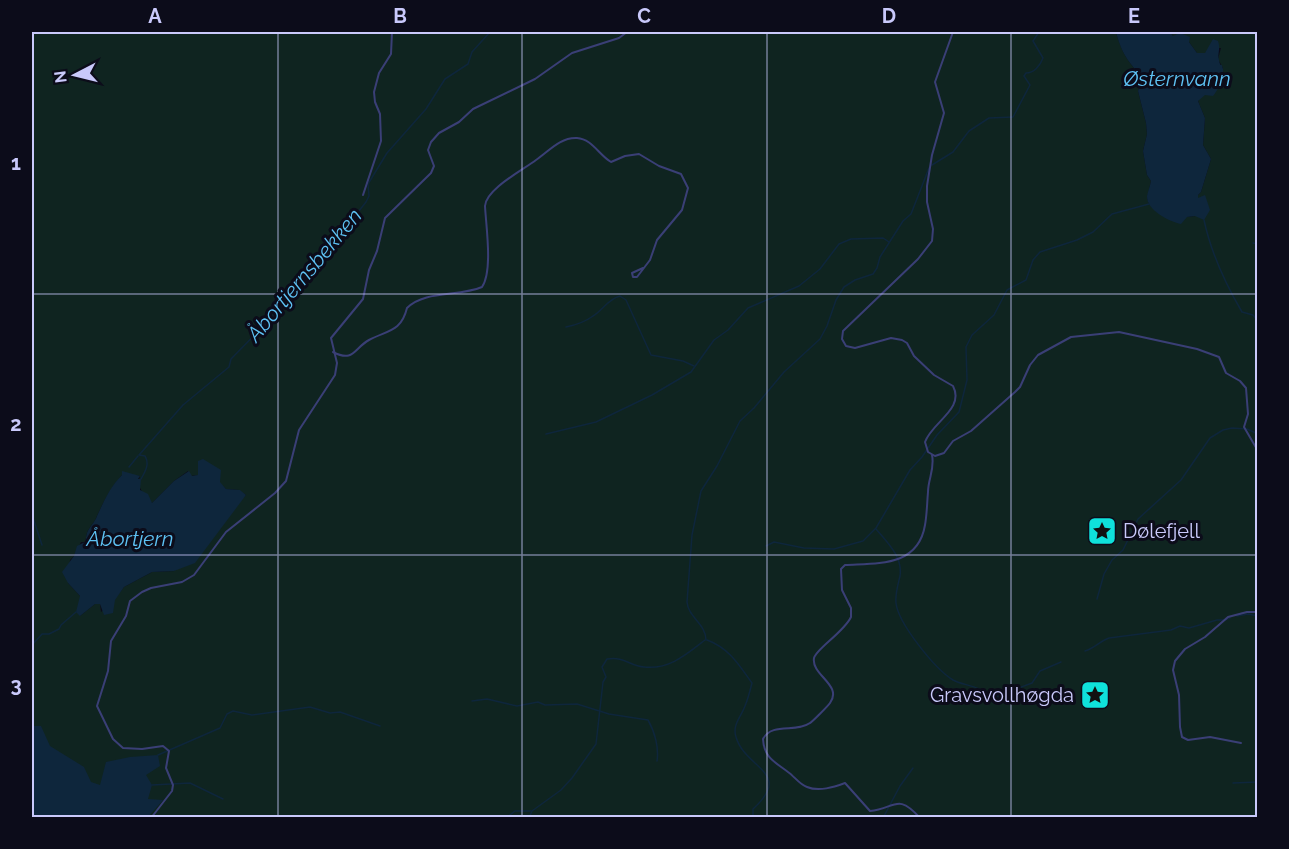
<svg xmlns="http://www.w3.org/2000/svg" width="1289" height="849" font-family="Raleway,sans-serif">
<rect width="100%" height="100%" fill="#0c0c1a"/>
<!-- green -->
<path fill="#0f2420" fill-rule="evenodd" d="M32 32H1116C1119 44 1125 58 1134 68 1138 72 1142 73 1145 78L1140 85 1138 91 1146 123 1147 134 1143 151 1147 175 1151 181 1147 198 1149 204 1187 217 1195 216 1200 198H1197L1198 195 1201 192 1211 159 1203 145 1205 118 1198 101 1223 68 1218 59 1221 48H1209L1205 54 1197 53 1189 42 1173 36 1170 32H1257V817H32ZM188 471 191 476C204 474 218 480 226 489L239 490 246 495 174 571 152 572 124 587 114 600 101 612 100 604H95L80 616V596L68 583 70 560 74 556 81 542H85C86 539 86 536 87 533 89 527 95 522 97 516 104 501 111 487 122 475L140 476C136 487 144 496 152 503L174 481Z"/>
<!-- water -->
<g fill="#0e263c">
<path d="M1116 32H1170L1173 36 1180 33 1190 37 1189 42 1197 53H1205L1213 39 1218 41C1221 49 1217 54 1219 60 1221 70 1221 60 1223 69 1224 78 1218 90 1213 96L1205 95 1198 101 1205 118 1203 145 1211 159 1201 192 1198 195V198L1205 195 1210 210 1204 220 1195 216 1187 217 1181 224C1170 222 1146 210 1147 196 1148 191 1150 186 1151 181L1147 175 1143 151 1147 134 1146 123 1138 91 1140 85 1145 78C1142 73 1138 72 1134 68 1125 58 1119 45 1116 32Z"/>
<path d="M203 459 221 470 220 482 226 489 240 490 246 495 195 563 174 571 152 572 124 587 115 600 113 613 104 615 100 604H95L80 616 76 612 80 596 68 583 62 572 74 556 77 546 85 542C86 539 86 536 87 533 89 527 95 522 97 516 104 501 110 487 122 475V471L140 476 138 479H141L140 490 148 494 152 503 174 481 189 471 192 476 198 475V461Z"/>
<polygon points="32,726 41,726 50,746 84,767 91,782 100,785 106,762 130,757 158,755 160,766 146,775 152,785 148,799 163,800 148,817 32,817"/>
</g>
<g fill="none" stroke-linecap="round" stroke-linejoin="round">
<!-- stream -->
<g stroke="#0e263c" stroke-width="1.5">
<path d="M932 165 953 152 969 131 989 118 1013 117 1030 85 1024 76 1026 73C1034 73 1040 66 1043 58L1033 41 1039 32"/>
<path d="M1204 220C1211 253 1225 283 1242 312L1253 315 1258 321"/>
<polyline points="1253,243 1258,244"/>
<path d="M566 327C576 325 585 322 593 316 603 310 608 299 620 296L626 300 651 355 683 361 694 366"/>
<polyline points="546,434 596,422 652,395 691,372 714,340 728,330 748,308 799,286 820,269 839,244 851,239 883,238 889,242"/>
<polyline points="129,467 138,456"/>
<path d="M141 479C145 472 150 464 145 456L139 455 183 405 229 367 231 359 287 302 366 202 369 196 368 184 387 153 426 109 445 79 468 64 472 52 490 32"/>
<polyline points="32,515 42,545"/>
<path d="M876 529C887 542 903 557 900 576 898 585 895 594 896 603 898 623 935 669 953 680 960 684 971 685 979 689 985 691 989 695 995 697L1032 683 1040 671 1061 662"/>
<polyline points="766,546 774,542 804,548 834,549 863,541 876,528 910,470 922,457 937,435 959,412 967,380 966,347 972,335 994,315 1007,290 1026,280 1033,260 1040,252 1077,240 1093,232 1112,214 1149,204"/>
<polyline points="1097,599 1104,574 1112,560 1123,550 1138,519 1181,480 1210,438 1223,430 1232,428 1247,429 1258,434"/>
<polyline points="1237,616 1248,614 1258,616"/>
<path d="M706 640C706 624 688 617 687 602L692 535 701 491 717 466 740 421 754 408 784 372 820 339 827 326 836 300 844 287 855 280 873 274 877 268 880 257 903 221 911 214 929 168"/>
<path d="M707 640C729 648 739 665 752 683 750 691 748 699 745 706 741 717 732 725 736 737 745 769 794 772 753 809V818"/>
<polyline points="32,645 42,634 49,634 59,629 61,625 76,612"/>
<path d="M1085 651C1095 648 1100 641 1109 638L1171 630 1180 626 1189 628 1217 620H1225L1230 618"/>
<path d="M472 701 487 699 517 706 538 702 545 705 577 704 609 714 648 720C655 732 659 748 657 761"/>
<polyline points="158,755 220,728 227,714 233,711 252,715 310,707 330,713 340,712 380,726"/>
<polyline points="1233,783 1258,782"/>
<polyline points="152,785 190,783 223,799"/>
<polyline points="506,818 515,811 531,811"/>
<path d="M529 818 532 811 561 790 572 778 596 744 603 682 606 677 602 667 607 659C624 656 630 666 644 667 669 670 687 654 705 640"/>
<polyline points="883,818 900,786 913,768"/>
</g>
<!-- minor -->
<g stroke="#3a3f76" stroke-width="2">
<path d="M953 32 935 82 944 113 932 155 927 186V202L933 229 932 241 918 259 843 331 842 339 846 346 855 348 891 338 902 340 907 343 914 356 934 375 953 386C965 409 932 422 925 442L928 452 935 456 944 453 953 441 971 431 1015 392 1020 387 1030 365 1038 355 1071 337 1119 332 1197 349 1219 357 1226 373 1240 381 1246 388 1248 414 1244 427 1258 451"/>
<polyline points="495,33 504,32"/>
<polyline points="363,195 381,141 380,114 375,102 374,92 379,73 391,54 392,32"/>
<path d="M333 352C354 363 354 348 369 340 388 330 401 332 407 308 425 290 459 297 482 287 493 271 486 226 485 206 486 189 523 170 536 160 548 152 560 137 577 138 592 139 599 155 611 162L625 156 639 154 659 166 681 174 688 188 682 210 657 240 650 260 637 277H633L632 273 643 268"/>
<polyline points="1241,743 1210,737 1188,740 1182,737 1180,727 1179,695 1173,670 1175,661 1185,649 1205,637 1228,617 1247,612 1258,612"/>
<polyline points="151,818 172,791 173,785 166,768 169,751 163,746 142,749 123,748 113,739 97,706 108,671 111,641 126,616 130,601 142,592 151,588 182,582 194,575 226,532 275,493 286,481 299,430 335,375 337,363 331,338 363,299 369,270 377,251 385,218 431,173 434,166 428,150 431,142 439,133 459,122 473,109 535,79 572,53 619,38 627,32"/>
<path d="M920 818C897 792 895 809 870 811L845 783C834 787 819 792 807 787 800 785 794 776 788 772 775 762 764 758 763 739 772 722 796 733 810 723 812 722 828 706 830 703 843 685 811 675 814 658 816 649 844 632 851 617V608L842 590 841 569 845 565C878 563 918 567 925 525 927 514 927 503 928 492 928 479 935 469 932 455"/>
</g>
</g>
<!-- grid -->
<path fill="none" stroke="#c9c9fb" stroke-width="1.5" stroke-opacity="0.55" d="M278 32V818M522 32V818M767 32V818M1011 32V818M32 294H1258M32 555H1258"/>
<!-- icons -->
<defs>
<g id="sight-square" transform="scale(1.5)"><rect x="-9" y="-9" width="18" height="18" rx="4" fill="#0fe1db" stroke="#0c0c1a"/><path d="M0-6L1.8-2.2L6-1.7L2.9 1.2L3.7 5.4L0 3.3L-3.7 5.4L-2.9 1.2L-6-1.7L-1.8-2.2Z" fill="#111"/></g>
</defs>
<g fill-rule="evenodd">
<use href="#sight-square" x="1102" y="531"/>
<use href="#sight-square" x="1095" y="695"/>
</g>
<g text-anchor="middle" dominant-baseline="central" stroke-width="6" stroke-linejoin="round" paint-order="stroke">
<!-- poi labels -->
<g font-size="20" fill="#c9c9fb" stroke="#0c0c1a" text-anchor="start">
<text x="1123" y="531">Dølefjell</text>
<text x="1074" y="695" text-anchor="end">Gravsvollhøgda</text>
</g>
<!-- water labels -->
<g font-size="21" font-style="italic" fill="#5ec2f4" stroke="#0c0c1a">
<text x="1177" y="78">Østernvann</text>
<text transform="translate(304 275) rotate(-50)">Åbortjernsbekken</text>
<text x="130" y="538">Åbortjern</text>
</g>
</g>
<!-- border -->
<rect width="1289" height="849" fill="none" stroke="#0c0c1a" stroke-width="66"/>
<!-- north arrow -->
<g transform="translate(75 75) rotate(263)" stroke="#0c0c1a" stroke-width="4.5" paint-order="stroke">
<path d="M0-4.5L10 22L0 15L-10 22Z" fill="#c9c9fb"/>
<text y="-9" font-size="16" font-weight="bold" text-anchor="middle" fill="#c9c9fb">N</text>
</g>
<rect x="33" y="33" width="1223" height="783" fill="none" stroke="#c9c9fb" stroke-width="2"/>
<g font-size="20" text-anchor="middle" font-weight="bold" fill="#c9c9fb">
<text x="155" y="23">A</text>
<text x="400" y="23">B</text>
<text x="644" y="23">C</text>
<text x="889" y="23">D</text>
<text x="1134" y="23">E</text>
<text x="16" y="170">1</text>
<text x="16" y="431">2</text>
<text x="16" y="692">3</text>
</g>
</svg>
